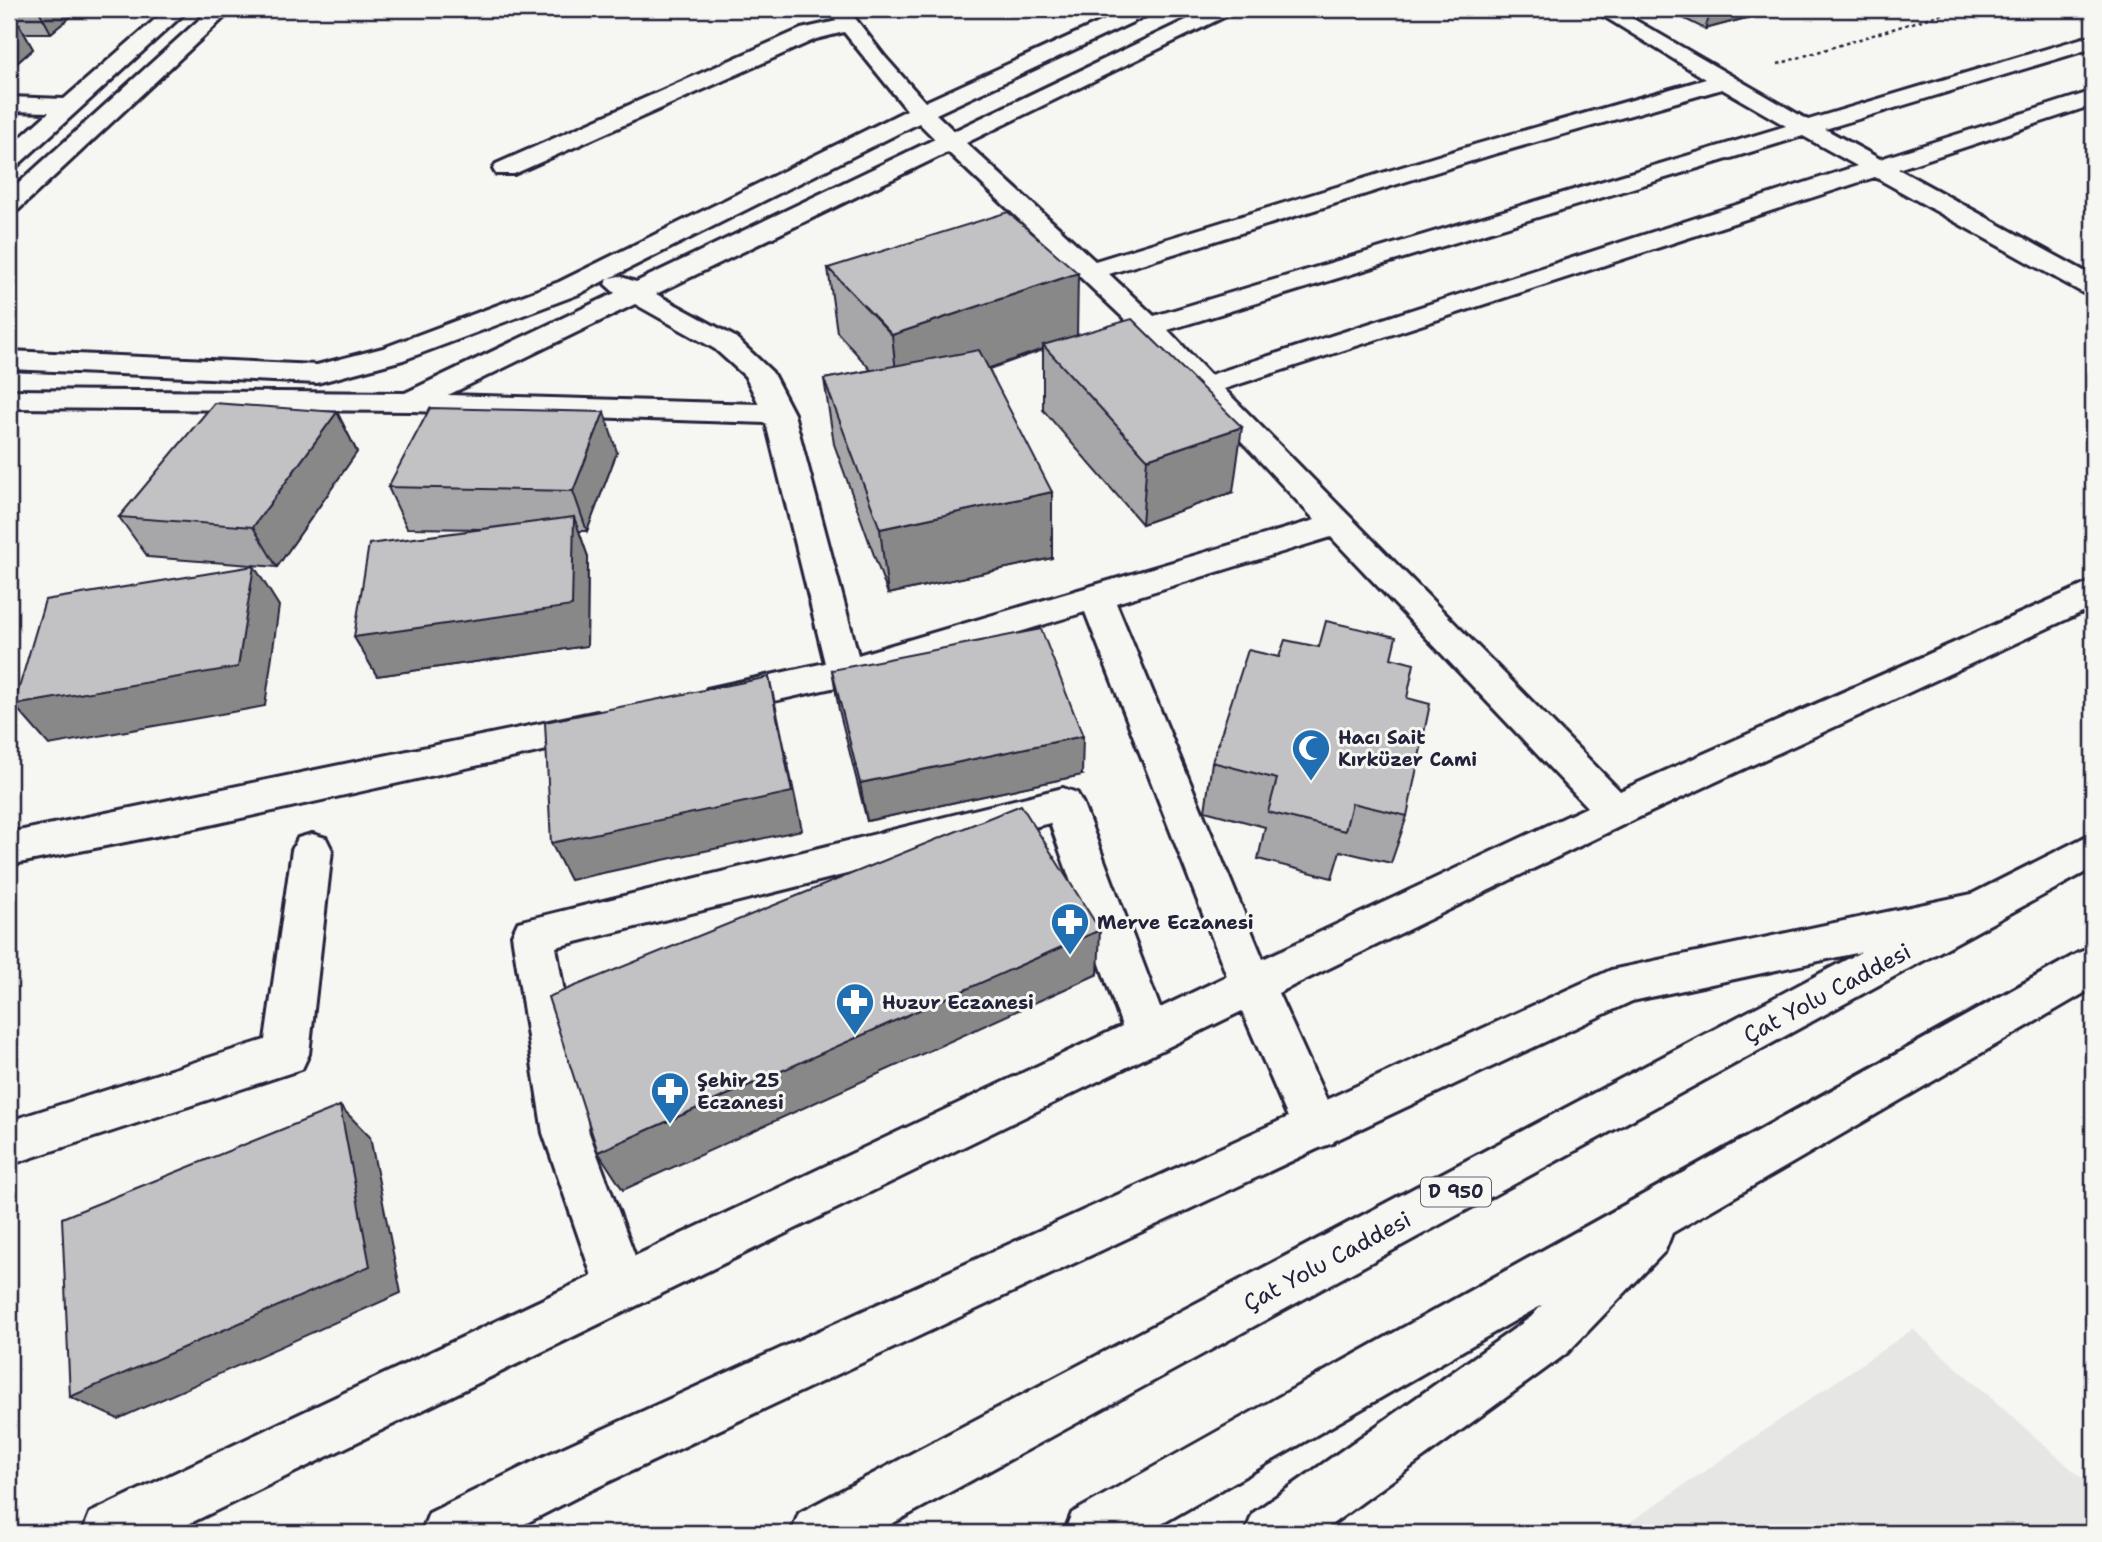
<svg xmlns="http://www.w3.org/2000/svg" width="2102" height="1542" font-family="'Shantell Sans',sans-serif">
<rect width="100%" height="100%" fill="#f6f6f2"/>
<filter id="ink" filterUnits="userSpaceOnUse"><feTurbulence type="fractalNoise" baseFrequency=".0143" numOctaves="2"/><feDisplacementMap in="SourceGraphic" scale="14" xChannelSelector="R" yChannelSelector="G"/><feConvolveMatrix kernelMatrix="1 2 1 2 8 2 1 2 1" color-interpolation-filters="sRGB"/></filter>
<g filter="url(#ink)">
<!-- built -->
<polygon fill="#e6e6e4" points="1913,1329 2093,1488 2093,1533 1614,1533"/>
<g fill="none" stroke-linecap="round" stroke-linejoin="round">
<!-- minor casing -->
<g stroke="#22223b" stroke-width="6">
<g id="minor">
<polygon points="167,9 189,9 18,165 9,167 9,148 49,112 9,111 9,97 64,99"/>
<polygon points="211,9 233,9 18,210 9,213 9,192"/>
<path d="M828 9H848L885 57 925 102 1129 9H1155L1152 13 936 114 954 131 1209 9H1235L1232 13 966 143 1095 261 1477 144 1706 79 1592 9H1616L1808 120 2093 35V48L1825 129 1880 159 2093 91V105L1898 169 2093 276V295L2083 293 1875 177 1224 389 1620 791 2093 581V607L1629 822 1278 993 1339 1127 1333 1143 1316 1149 1299 1143 1242 1011 170 1533H82L90 1513 592 1276 543 1133 512 935 518 922 1063 788 1077 793 1083 804 1160 1008 1227 976 1085 612 845 685 720 713 707 709 702 699 707 689 825 663 766 423 411 411 9 408V390L405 393 615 293 605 284 609 278 579 294 403 360 317 383 9 369V351L317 365 383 348 559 282 907 110 844 32 816 39 514 174H496L493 169 496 164 801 29 837 21ZM1722 89 1786 126 1154 316 1109 274 1494 154ZM919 123 935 139 636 282 619 276 610 278ZM1803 136 1857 166 1210 375 1168 330ZM948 152 1150 343 1315 520 858 655 794 414 772 372 735 337 656 294ZM635 304 715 349 745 376 759 404 448 395ZM1331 537 1587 807 1263 959 1116 603ZM1050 823 1122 1026 635 1256 589 1133 556 947Z"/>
<polygon points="597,712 610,716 616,726 610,736 196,828 9,865 9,833"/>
<polygon points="312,834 326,838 332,850 309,1054 302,1069 9,1165 9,1121 265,1040 292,850 298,838"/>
</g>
</g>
<!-- highway casing -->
<g stroke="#22223b" stroke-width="6">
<g id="highway">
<polygon points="2093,833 2093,868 875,1533 791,1533 799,1513 1861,952 1632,1001 587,1492 507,1533 421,1533 429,1513 549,1454 1611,970 1972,894"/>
<path d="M2093 947V988L1672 1233 1665 1251 1567 1353 1320 1533H1245L1253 1513 1531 1317 1542 1305 1146 1533H1064L1072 1513C1406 1324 1743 1141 2078 953Z"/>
</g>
</g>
<!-- path -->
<polyline stroke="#22223b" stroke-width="2.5" stroke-dasharray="3.5 3.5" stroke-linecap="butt" points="1778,64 1958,9"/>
<!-- minor -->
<use href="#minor" fill="#f6f6f2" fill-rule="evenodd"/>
<!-- highway -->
<use href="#highway" fill="#f6f6f2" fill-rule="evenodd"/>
</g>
<!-- wall -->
<g fill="#a7a7a9" stroke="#22223b" stroke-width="2">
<polygon points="9,9 72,9 74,14 51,33 24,33 33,49 9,70"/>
<polygon points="1665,9 1780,9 1705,29"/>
<polygon points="828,268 1077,335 1233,492 1142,524 1043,410 1043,350 989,369 1052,558 888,594 834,444 824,379 871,370 837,332"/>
<polygon points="337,412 357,452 277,567 148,557 119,517"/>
<polygon points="617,452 587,531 579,531 588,557 587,646 377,676 354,637 484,529 407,528 388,487"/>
<polygon points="1319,647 1391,658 1407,698 1407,816 1391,863 1340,851 1332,878 1258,859 1265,827 1205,811 1212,762 1279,657"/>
<polygon points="832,670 1082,775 867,821 839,710"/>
</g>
<!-- shaded-wall -->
<g fill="#888889" stroke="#22223b" stroke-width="2">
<polygon points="38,9 72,9 74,14 51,33"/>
<polygon points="1712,9 1780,9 1705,29"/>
<polygon points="19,24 33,49 9,70 9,33"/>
<polygon points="1078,273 1077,337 1043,345 1043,349 899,400 892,335"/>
<polygon points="337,412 357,452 277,567 253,527"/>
<polygon points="604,412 617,452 587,531 573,491"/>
<polygon points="1242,427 1233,492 1142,524 1147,459"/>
<polygon points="1052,492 1052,558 888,594 880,529"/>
<polygon points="574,517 588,557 587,646 377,676 354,637"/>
<polygon points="254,566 279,606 265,706 49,745 14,705"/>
<polygon points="769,677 778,717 802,830 570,880 551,843"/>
<polygon points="1083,736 1082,775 867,821 860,783"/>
<polygon points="1100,930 1098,974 623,1190 598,1152"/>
<polygon points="340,1106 370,1137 401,1293 118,1419 70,1397"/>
</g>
<!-- building -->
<g fill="#c2c2c4" stroke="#22223b" stroke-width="2">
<polygon points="9,24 19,24 9,33"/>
<polygon points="1008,212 1078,273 892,335 828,268"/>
<polygon points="1132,319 1242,427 1147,459 1043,345"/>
<polygon points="979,350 1052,492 880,529 824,379"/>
<polygon points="214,403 337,412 253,527 119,517"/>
<polygon points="430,408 604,412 573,491 388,487"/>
<polygon points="574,517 572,606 354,637 369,544"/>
<polygon points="254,566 238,667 14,705 45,600"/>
<polygon points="1326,621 1396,637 1391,658 1414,664 1407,698 1430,704 1407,816 1352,803 1345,831 1268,812 1277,779 1212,762 1248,650 1279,657 1285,640 1319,647"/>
<polygon points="1041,629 1083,736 860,783 832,670"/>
<polygon points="769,677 792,792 551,843 545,722"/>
<polygon points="1021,805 1100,930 598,1152 548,997"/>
<polygon points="340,1106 370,1266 70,1397 62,1218"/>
</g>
</g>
<!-- icons -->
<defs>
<g id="mosque-pin" transform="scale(2.0125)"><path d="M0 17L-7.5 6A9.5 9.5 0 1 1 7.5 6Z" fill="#1f6fb2" stroke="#f6f6f2"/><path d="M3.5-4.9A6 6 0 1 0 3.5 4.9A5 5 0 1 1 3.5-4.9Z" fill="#fff"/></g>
<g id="pharmacy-pin" transform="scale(2.0125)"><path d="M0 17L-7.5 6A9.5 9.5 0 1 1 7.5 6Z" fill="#1f6fb2" stroke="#f6f6f2"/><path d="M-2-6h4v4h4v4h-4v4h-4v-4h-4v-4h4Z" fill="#fff"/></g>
</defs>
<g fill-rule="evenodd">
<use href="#mosque-pin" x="1311" y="748"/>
<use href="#pharmacy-pin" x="1070" y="922"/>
<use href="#pharmacy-pin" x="855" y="1002"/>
<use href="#pharmacy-pin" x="670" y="1091"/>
</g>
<g text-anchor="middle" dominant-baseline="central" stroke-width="6" stroke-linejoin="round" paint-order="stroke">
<!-- shield labels -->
<rect fill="#f6f6f2" stroke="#626272" stroke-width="2" x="1421" y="1177.5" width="70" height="29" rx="5"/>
<g font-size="18" font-weight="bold" fill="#22223b">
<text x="1456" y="1192">D 950</text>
</g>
<!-- poi labels -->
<g font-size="19" font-weight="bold" fill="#22223b" stroke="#f6f6f2" text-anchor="start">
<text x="1338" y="737">Hacı Sait<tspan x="1338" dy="22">Kırküzer Cami</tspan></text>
<text x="1097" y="922">Merve Eczanesi</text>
<text x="882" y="1002">Huzur Eczanesi</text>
<text x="697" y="1080">Şehir 25<tspan x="697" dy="22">Eczanesi</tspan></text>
</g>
<!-- near-street labels -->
<g font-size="23" fill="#22223b" stroke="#f6f6f2">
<text transform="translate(1827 993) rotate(-28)">Çat Yolu Caddesi</text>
<text transform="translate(1327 1261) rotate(-28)">Çat Yolu Caddesi</text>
</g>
</g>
<!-- margin -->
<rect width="2102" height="1542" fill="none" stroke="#f6f6f2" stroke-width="35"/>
<rect x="18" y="18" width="2067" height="1507" fill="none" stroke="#22223b" stroke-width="2.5" filter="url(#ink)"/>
</svg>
